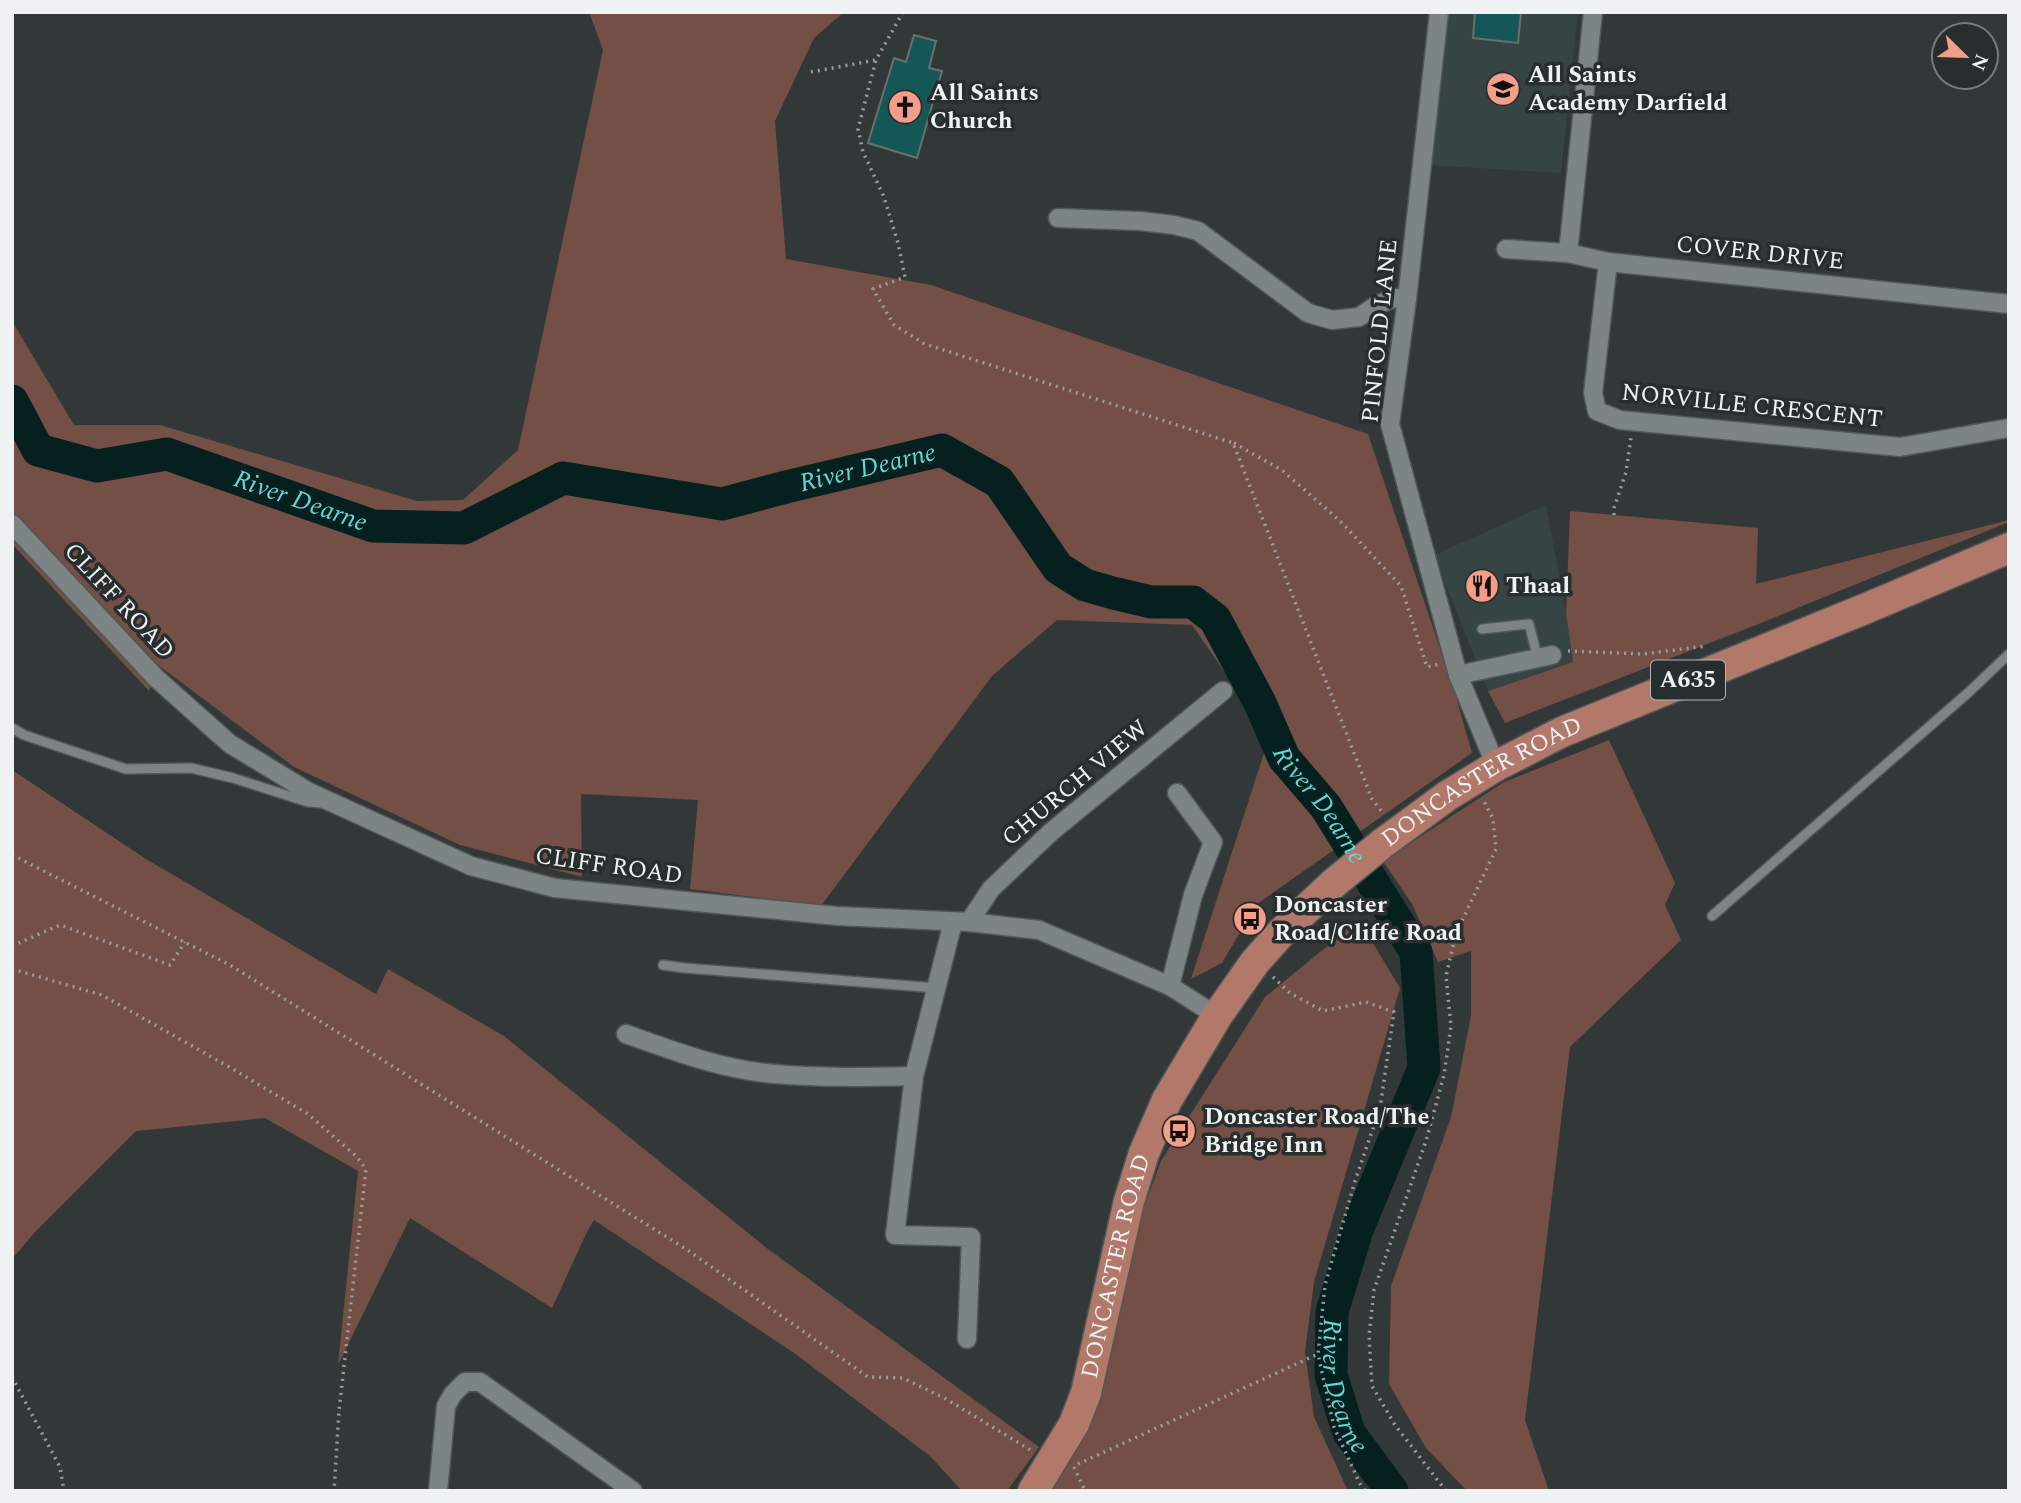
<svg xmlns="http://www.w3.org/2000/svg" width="2021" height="1503" font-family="Spectral,serif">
<rect width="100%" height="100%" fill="#323838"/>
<!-- built -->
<g fill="#364444">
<polygon points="1446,12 1578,12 1561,173 1429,165"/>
<polygon points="1546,505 1566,613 1573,662 1488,691 1434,555"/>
</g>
<!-- green -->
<g fill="#734f45">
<polygon points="589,12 844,12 814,38 775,121 786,259 931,285 1368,434 1454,690 1472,753 1257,904 1222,963 1191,979 1265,750 1240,694 1192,625 1057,620 992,676 821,906 690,889 698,800 581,794 582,877 460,845 294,767 158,665 149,691 12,544 12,321 74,425 160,425 417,501 463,500 518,450 603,50"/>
<polygon points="1570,511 1758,528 1756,584 2009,520 2009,522 1756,625 1505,723 1488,691 1573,662 1566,613"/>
<polygon points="1609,740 1675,883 1665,905 1681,940 1570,1047 1525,1420 1549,1491 1467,1491 1426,1448 1389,1384 1391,1286 1451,1117 1471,1016 1471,951 1438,962 1412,904 1383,861 1504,782"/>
<polygon points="12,770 146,859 376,994 388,969 504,1036 768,1249 1039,1447 1007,1491 962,1491 931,1457 797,1355 594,1220 586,1234 552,1308 410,1218 338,1365 358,1171 265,1118 136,1131 36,1231 12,1259"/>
<polygon points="1359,920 1400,988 1314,1282 1305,1352 1314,1417 1348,1491 1043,1491 1131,1242 1161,1161 1265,997"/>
</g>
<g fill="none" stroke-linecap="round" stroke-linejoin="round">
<!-- river -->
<path stroke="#061f1f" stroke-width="33" id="s1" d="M12 401 38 450 97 466 167 454 373 526 464 528 563 478 722 504 786 487 942 450 999 482 1058 568 1085 585 1113 593 1151 602H1193L1215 619 1260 703 1284 758 1326 807 1416 952 1424 1068 1357 1230 1332 1312 1331 1375 1349 1433 1392 1491"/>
</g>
<!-- building -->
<g fill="#155756" stroke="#697070" stroke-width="2">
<polygon points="1475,12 1521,12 1518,43 1473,38"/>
<polygon points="914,35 936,41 929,68 942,71 917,158 868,143 894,58 906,62"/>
</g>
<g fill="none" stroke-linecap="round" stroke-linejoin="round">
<!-- service casing -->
<g stroke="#515756" stroke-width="12">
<g id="service">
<polyline points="1482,629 1529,624 1538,659"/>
<polyline points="12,728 24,735 126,769 191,768 233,778 308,802 322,803"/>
<polyline points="1712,916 1969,692 2009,654"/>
<polyline points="663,965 685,968 937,988"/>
</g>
</g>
<!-- minor casing -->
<g stroke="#515756" stroke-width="21">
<g id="minor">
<polyline points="1439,12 1407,299 1390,424 1458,675 1496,766"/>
<polyline points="1058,218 1140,221 1174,225 1198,231 1308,313 1332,320 1359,317 1377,305 1394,298 1407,299"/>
<polyline points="1506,249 1568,253 1608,262 2009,304"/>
<polyline points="1568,253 1593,12"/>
<polyline points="1608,262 1593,393 1597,411 1620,420 1900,447 2009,428"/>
<polyline points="12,524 156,678 230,744 309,792 471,866 555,888 837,916 969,922 1039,930 1170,986 1217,1016"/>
<polyline points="1458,675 1552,655"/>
<polyline points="953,922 914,1076 895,1235 971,1237 967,1339"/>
<polyline points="969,922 991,889 1051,832 1223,691"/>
<polyline points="1170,986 1193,895 1213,842 1177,793"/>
<path d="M626 1034C674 1051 723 1070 775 1074 821 1078 868 1077 914 1076"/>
<polyline points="438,1491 446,1406 453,1394 465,1382 480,1382 633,1491"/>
</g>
</g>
<!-- trunk casing -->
<g stroke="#515756" stroke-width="33">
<g id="trunk">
<path id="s2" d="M1033 1491 1074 1424 1086 1393 1129 1201 1144 1153 1167 1100 1217 1016 1255 962 1281 933 1334 883 1383 843 1447 796 1496 766 1562 732 1867 608 2009 548"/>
</g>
</g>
<!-- path -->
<g stroke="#989d9d" stroke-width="3.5" stroke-dasharray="2 5" stroke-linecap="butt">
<polyline points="903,12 876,60 858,129 863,152 884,197 898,243 905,277 873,289 894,325 925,344 1233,443 1372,799 1383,813"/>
<polyline points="811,72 876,60"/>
<polyline points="1234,443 1283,471 1340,521 1401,586 1427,667 1439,664"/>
<polyline points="1614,515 1614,508 1626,472 1631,437"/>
<polyline points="1568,651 1643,654 1706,646"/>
<polyline points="12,855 230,965 686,1249 868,1377 903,1378 946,1399 1032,1451"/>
<polyline points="12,946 60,925 170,965 185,942"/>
<polyline points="12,969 102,995 231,1068 308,1114 356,1156 366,1169 339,1411 334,1491"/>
<polyline points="1273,977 1290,993 1323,1011 1366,1002 1394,1012 1380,1108 1355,1181 1325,1285 1318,1354 1334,1427 1361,1486 1365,1491"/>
<polyline points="12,1377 60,1467 64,1491"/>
<polyline points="1078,1464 1318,1354"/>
<polyline points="1074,1467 1085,1491"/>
<polyline points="1446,1491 1395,1425 1372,1386 1369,1336 1374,1290 1426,1141 1444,1075 1451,1026 1446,976 1456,933 1496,849 1493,819 1484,801"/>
</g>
<!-- service -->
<use href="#service" stroke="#7d8484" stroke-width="9"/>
<!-- minor -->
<use href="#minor" stroke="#7d8484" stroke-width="18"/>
<!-- trunk -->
<use href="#trunk" stroke="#b2796a" stroke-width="30"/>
</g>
<!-- icons -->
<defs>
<g id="school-disc" transform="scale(1.75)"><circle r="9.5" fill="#f49e89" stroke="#282e2e"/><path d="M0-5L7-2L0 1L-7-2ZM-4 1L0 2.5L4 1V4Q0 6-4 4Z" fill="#111"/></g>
<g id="church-disc" transform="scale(1.75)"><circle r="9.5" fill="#f49e89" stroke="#282e2e"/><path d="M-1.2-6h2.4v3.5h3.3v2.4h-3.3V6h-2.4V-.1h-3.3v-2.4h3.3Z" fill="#111"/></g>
<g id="restaurant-disc" transform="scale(1.75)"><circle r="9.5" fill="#f49e89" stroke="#282e2e"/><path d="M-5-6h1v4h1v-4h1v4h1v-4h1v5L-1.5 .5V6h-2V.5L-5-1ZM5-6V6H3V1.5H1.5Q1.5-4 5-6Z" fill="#111"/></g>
<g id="bus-disc" transform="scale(1.75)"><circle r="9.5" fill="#f49e89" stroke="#282e2e"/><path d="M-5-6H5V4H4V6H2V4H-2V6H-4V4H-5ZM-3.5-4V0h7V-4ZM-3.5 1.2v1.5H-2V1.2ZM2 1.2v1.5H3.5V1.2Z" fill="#111"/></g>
</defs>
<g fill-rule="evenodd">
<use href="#school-disc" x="1503" y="89"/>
<use href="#church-disc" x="905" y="107"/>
<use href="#restaurant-disc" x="1482" y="586"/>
<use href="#bus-disc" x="1250" y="919"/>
<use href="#bus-disc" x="1179" y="1131"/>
</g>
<g text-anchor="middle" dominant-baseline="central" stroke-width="7" stroke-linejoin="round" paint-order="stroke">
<!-- shield labels -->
<rect fill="#282e2e" stroke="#b3b7b7" stroke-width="2" x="1651" y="660.5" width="74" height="39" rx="5"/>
<g font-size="23" font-weight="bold" fill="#eef2f2">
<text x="1688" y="680">A635</text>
</g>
<!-- poi labels -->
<g font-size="24" font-weight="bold" fill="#eef2f2" stroke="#282e2e" text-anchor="start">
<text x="1528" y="75">All Saints<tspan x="1528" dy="28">Academy Darfield</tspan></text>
<text x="930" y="93">All Saints<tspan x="930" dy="28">Church</tspan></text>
<text x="1506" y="586">Thaal</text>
<text x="1274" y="905">Doncaster<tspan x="1274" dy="28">Road/Cliffe Road</tspan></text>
<text x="1204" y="1117">Doncaster Road/The<tspan x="1204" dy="28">Bridge Inn</tspan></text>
</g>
<!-- street labels -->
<g font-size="24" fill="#eef2f2" stroke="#282e2e">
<text transform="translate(1760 253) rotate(6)">COVER DRIVE</text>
<text transform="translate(1380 331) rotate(-84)">PINFOLD LANE</text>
<text transform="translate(1752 406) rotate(6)">NORVILLE CRESCENT</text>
<text transform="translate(119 601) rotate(47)">CLIFF ROAD</text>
<text transform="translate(1075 783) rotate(-40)">CHURCH VIEW</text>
<text stroke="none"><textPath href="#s2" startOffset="872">DONCASTER ROAD</textPath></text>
<text transform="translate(609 866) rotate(8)">CLIFF ROAD</text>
<text stroke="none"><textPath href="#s2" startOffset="242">DONCASTER ROAD</textPath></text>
</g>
<!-- water labels -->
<g font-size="26" font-style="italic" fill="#60dad9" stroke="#282e2e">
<text stroke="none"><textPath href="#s1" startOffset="919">River Dearne</textPath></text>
<text stroke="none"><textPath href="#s1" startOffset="329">River Dearne</textPath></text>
<text stroke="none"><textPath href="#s1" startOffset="1549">River Dearne</textPath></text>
<text stroke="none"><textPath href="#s1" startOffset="2179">River Dearne</textPath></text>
</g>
</g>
<!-- border -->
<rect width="2021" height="1503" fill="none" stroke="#eef2f2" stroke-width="28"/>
<!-- north arrow -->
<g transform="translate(1965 56) rotate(113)"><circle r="33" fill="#282e2e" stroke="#777c7c" stroke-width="2"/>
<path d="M0-5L12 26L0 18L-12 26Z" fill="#f49e89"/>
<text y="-10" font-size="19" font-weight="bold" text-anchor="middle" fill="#eef2f2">N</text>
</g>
</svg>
